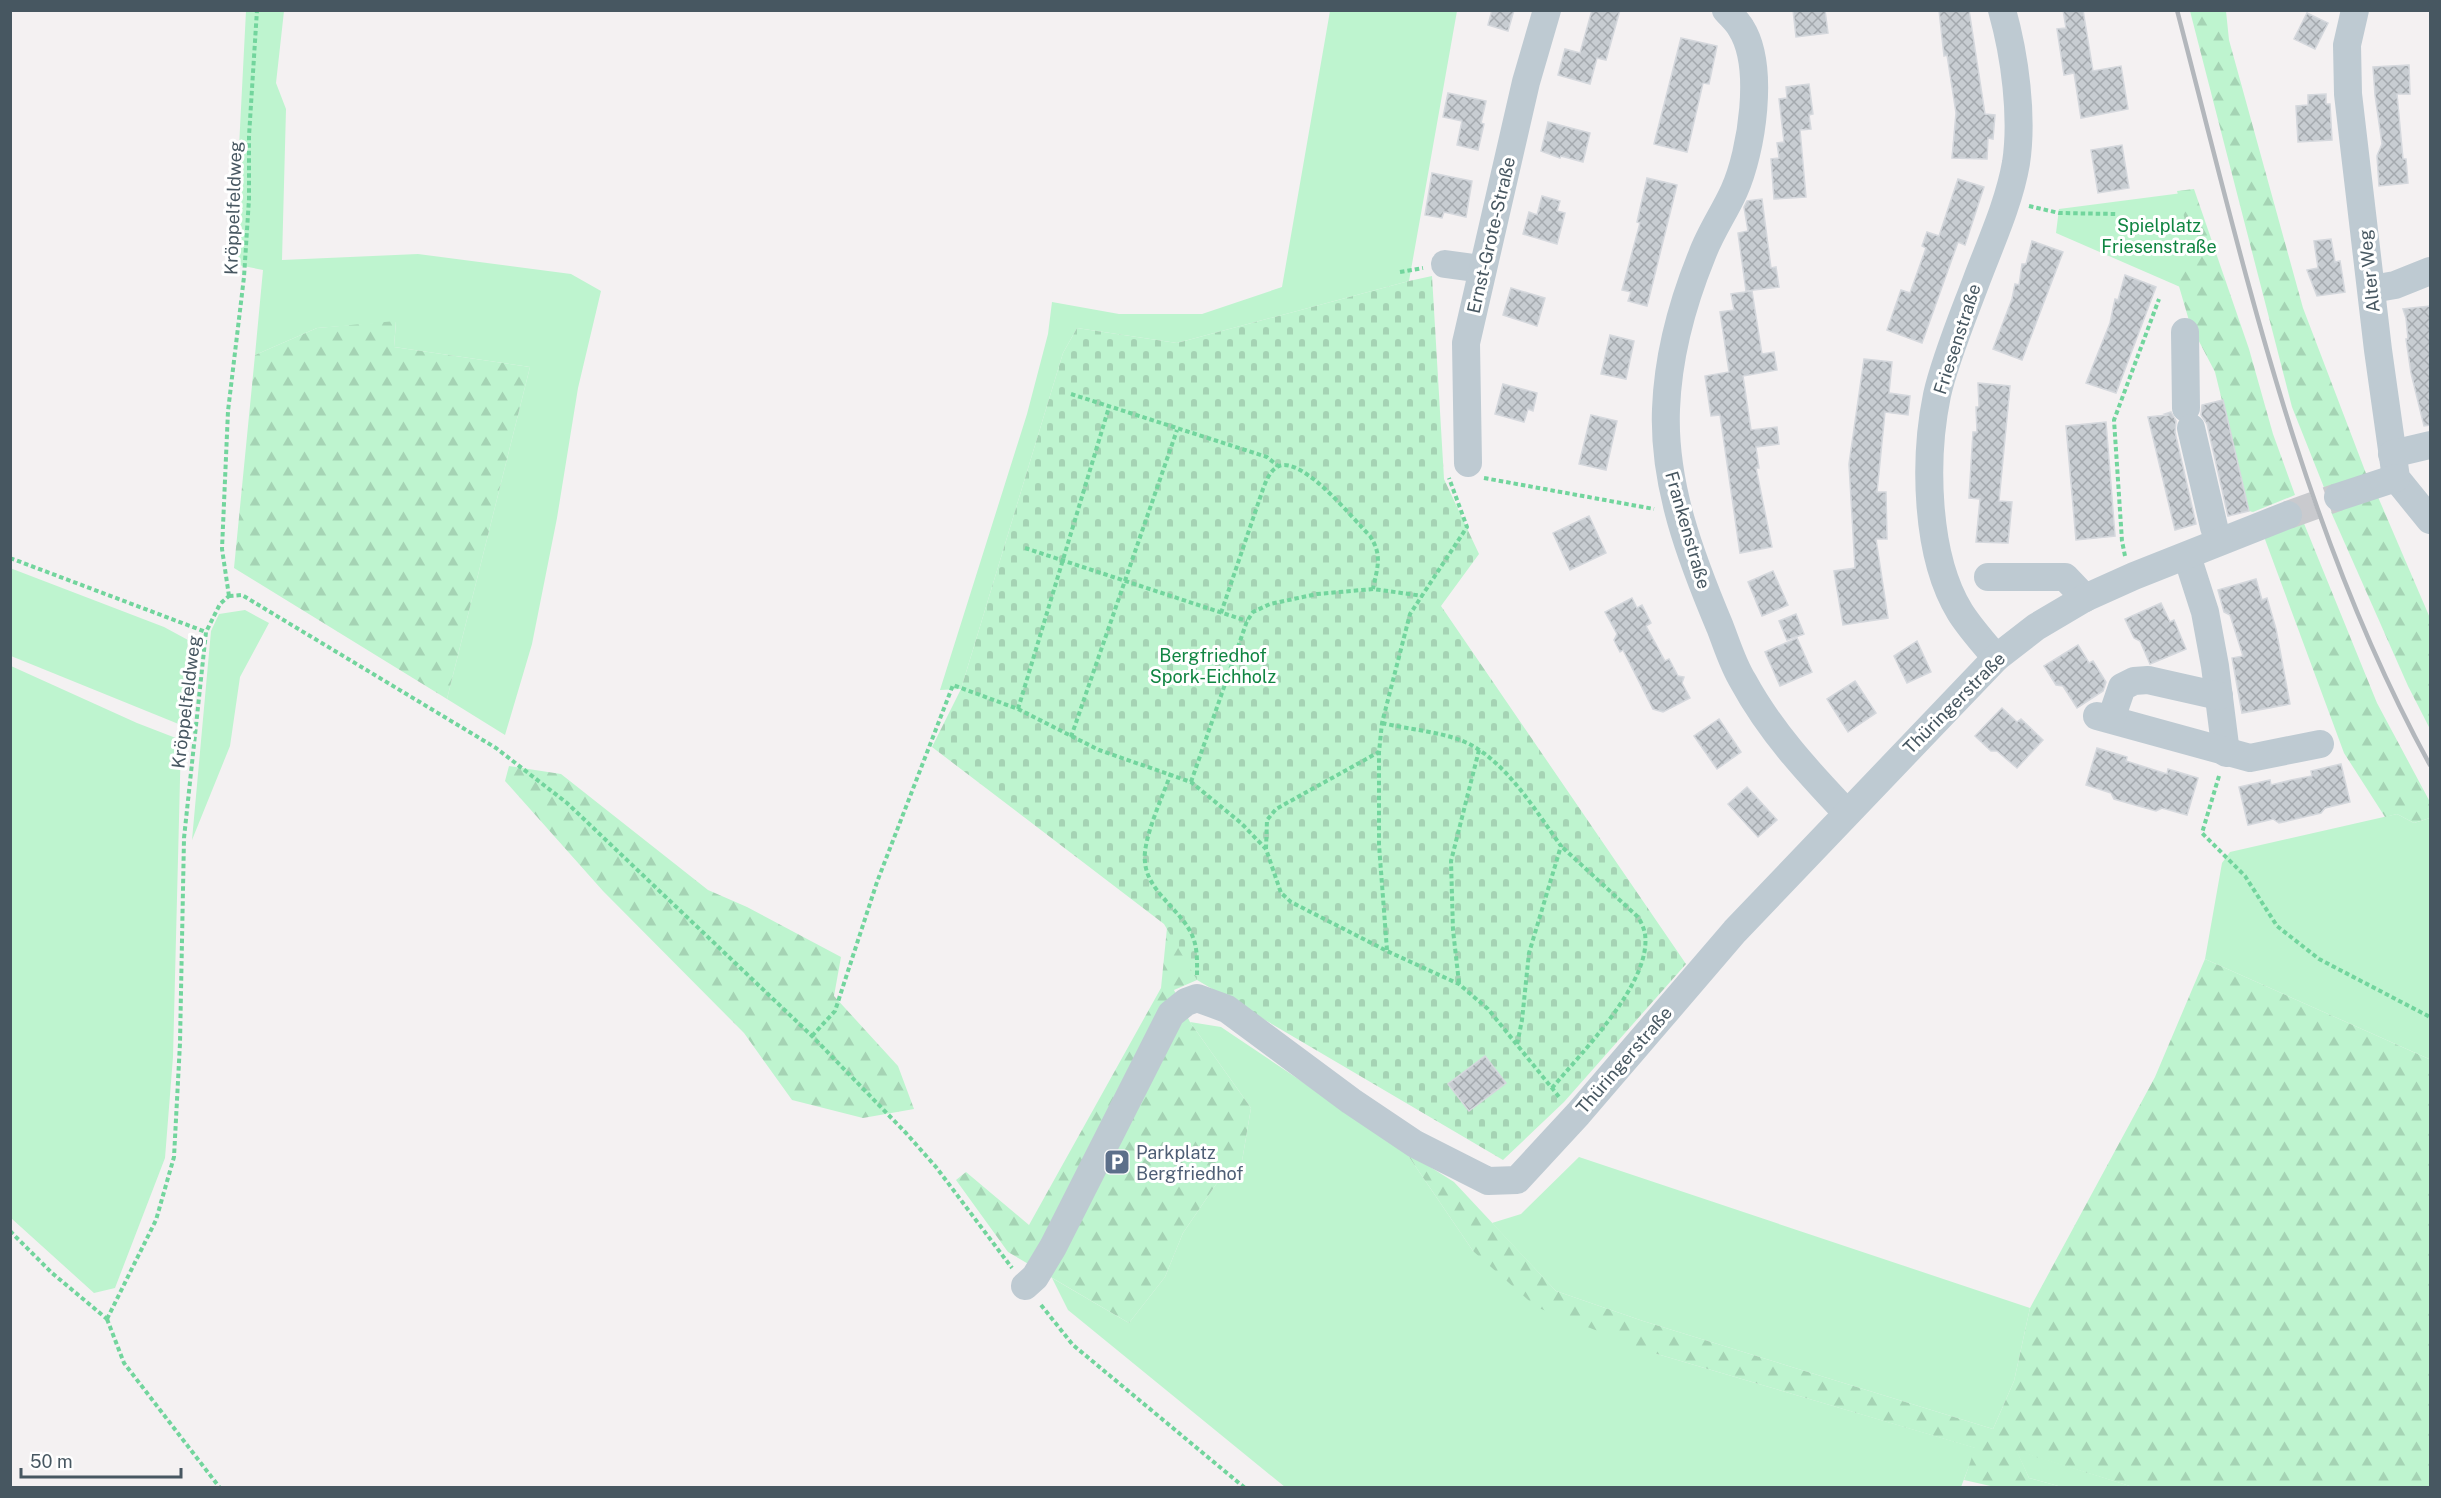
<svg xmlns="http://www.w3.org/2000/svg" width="2441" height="1498" font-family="'Public Sans',sans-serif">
<defs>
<pattern id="forest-firs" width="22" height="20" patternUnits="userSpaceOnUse" patternTransform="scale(1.5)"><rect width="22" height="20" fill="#bef4cf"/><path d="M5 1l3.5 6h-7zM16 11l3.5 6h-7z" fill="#a5d3b4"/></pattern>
<pattern id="cemetery-stones" width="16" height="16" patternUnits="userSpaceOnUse" patternTransform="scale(1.5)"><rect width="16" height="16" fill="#bef4cf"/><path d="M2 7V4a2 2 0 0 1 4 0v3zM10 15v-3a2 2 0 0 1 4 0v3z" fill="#a5d3b4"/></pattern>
<pattern id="building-cross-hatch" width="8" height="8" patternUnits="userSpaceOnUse" patternTransform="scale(1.5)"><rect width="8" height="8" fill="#c8cdd2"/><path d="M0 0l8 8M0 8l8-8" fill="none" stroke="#a4a9ae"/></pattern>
</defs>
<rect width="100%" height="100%" fill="#f4f1f2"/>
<!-- green -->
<g fill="#bef4cf">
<polygon points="246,11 284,11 276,83 286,109 282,260 418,254 571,274 601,291 578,388 557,518 532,644 505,735 447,699 530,367 394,347 396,322 317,328 255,355 263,270 233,264"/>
<polygon points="1330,11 1457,11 1409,281 1177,343 1077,328 1063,353 961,689 940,690 1027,414 1048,334 1052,302 1119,314 1202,314 1282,287"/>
<polygon points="2190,192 2217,303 2056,233 2059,209"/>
<polygon points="10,568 164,627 188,640 181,725 11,656"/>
<polygon points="245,610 269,623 240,677 230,746 192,840 211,631 219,614"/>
<polygon points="11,666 137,723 181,740 173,1057 165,1158 115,1288 94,1293 11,1218"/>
<polygon points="2397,814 2414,823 2430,818 2430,1073 2429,1059 2205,959 2222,863 2230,852"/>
<polygon points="1190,1022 1221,1027 1405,1151 1473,1251 1657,1354 1976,1448 1961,1487 1285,1487 1068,1310 1052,1278 1129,1323 1165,1277 1183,1233 1217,1183 1241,1167 1251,1108"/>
<polygon points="1579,1157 2030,1308 2014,1381 1993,1429 1643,1321 1556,1291 1492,1223 1521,1214"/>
<polygon points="2016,1450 2133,1487 2062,1487 2029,1478"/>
</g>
<!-- forest -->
<g fill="url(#forest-firs)">
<polygon points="2190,11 2226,11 2229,40 2303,308 2367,476 2325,490 2292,407"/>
<polygon points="2194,189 2249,349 2273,434 2295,495 2253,512 2249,511 2215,372 2190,324 2176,276 2197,264 2177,191"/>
<polygon points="396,321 394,347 530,367 447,699 234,568 255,355 317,328"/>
<polygon points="2378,497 2430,618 2430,729 2408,686 2331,512"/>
<polygon points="2303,521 2377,703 2430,802 2430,818 2414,823 2397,814 2385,817 2344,753 2263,534"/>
<polygon points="509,766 561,774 708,890 747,907 841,957 834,996 898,1066 914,1109 863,1118 792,1100 744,1033 603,891 505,781"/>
<polygon points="1167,928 1197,958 1197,980 1174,990 1190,1022 1251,1108 1241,1167 1217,1183 1183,1233 1165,1277 1129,1323 1008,1252 956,1180 966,1172 1029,1225 1161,988"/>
<polygon points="2205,959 2429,1059 2430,1487 2133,1487 2017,1451 2029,1478 2062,1487 1995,1487 1964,1480 1975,1448 1657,1354 1536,1307 1473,1251 1405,1151 1454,1182 1556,1291 1643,1321 1993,1429 2014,1381 2030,1308 2155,1077"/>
</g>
<!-- cemetery -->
<polygon fill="url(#cemetery-stones)" points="1432,276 1444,479 1479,554 1441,606 1686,964 1564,1102 1503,1160 1197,980 1164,924 932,747 961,689 1063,353 1077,328 1177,343 1409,281"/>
<!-- building -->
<g fill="url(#building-cross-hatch)" stroke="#d5d8dd" stroke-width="1.5">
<polygon points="1492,10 1514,10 1508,31 1488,25"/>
<polygon points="1592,10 1620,10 1606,60 1597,58 1590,84 1558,75 1565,49 1580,53"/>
<polygon points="1793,10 1825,10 1828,33 1796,37"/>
<polygon points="1939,10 1969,10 1985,114 1995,115 1993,139 1988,138 1987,159 1952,158 1956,113 1947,55 1944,56"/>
<polygon points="2063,10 2083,10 2093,71 2121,66 2128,109 2081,118 2074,73 2064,75 2057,29 2066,28"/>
<polygon points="2307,13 2328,23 2315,49 2294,39"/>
<polygon points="1681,38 1717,46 1709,84 1703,83 1687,152 1654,144"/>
<polygon points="2409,65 2410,94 2397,94 2403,159 2406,159 2408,183 2379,186 2377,156 2382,144 2375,95 2373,67"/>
<polygon points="1809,84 1813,114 1809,115 1811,129 1800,130 1806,197 1774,199 1771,159 1779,158 1777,143 1784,142 1779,99 1787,98 1786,87"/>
<polygon points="1448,93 1486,101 1481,123 1484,124 1478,150 1457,145 1462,121 1443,117"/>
<polygon points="2326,94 2326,104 2330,104 2332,140 2298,142 2296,106 2308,105 2308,95"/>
<polygon points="1548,122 1590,133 1583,162 1561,156 1560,158 1541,151"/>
<polygon points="2122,145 2129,188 2098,193 2091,150"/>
<polygon points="1432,173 1472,181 1466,217 1444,212 1442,218 1425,215"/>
<polygon points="1647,178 1677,185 1647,306 1628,301 1631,292 1622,290 1640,223 1637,222"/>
<polygon points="1958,179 1984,187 1965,245 1958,242 1922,343 1887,330 1901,290 1910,293 1926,248 1922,246 1927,232 1939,236"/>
<polygon points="1542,196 1560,201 1557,211 1565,213 1557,244 1523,234 1529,212 1537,215"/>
<polygon points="1762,199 1771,268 1776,267 1779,287 1746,291 1738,233 1748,231 1744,207 1747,201"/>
<polygon points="2331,239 2335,262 2340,261 2345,292 2317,296 2307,270 2318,268 2314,241"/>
<polygon points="2032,241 2063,252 2022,360 1993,349 2012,299 2015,284 2019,285 2022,264 2026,264"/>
<polygon points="2125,275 2156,287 2116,393 2086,383 2110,323 2115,299 2118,300"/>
<polygon points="1511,288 1545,298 1537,326 1503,315"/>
<polygon points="1752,291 1762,354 1774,352 1777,370 1743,376 1751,430 1777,427 1779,444 1756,447 1759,468 1756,468 1772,547 1740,553 1720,415 1711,416 1705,376 1729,372 1720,312 1734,310 1731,294"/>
<polygon points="2430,306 2430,425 2424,426 2411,373 2406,339 2408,339 2406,318 2403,309"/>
<polygon points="1610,335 1634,341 1626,379 1601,374"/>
<polygon points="1864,359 1892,362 1889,393 1910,396 1908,415 1885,412 1877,492 1886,492 1887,539 1876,539 1888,618 1843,625 1834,571 1855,568 1849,464"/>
<polygon points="1978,383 2010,386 1999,501 2012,502 2008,543 1976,542 1980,499 1969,498 1973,432 1977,432 1976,407 1979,407"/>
<polygon points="1503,384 1537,393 1533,411 1528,409 1524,422 1495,414"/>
<polygon points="2223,400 2249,511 2228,516 2207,424 2201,415 2202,405"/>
<polygon points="2171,412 2176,421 2175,432 2196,524 2175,530 2148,417 2169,415 2165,414"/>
<polygon points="1591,415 1617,421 1606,470 1579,464"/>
<polygon points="2106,422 2115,536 2076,540 2066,426"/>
<polygon points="1589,516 1606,553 1570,570 1553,533"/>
<polygon points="1773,571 1788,605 1762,616 1748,582"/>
<polygon points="2256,579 2262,600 2267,598 2276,629 2290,704 2242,713 2232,658 2243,656 2230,615 2224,612 2218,590"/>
<polygon points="1632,598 1637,608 1642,605 1651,623 1646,626 1665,661 1669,659 1678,676 1684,677 1682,683 1690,698 1663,712 1653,709 1623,650 1620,652 1614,640 1617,634 1605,612"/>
<polygon points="2161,603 2170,622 2174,620 2186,649 2150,664 2140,641 2134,638 2125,619"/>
<polygon points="1796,614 1804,634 1787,640 1779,621"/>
<polygon points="1797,638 1812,672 1780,686 1765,652"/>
<polygon points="1917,641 1931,672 1907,683 1894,656"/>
<polygon points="2078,645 2089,663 2093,661 2106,682 2103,691 2077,708 2063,686 2056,685 2044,666"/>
<polygon points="1855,681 1876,713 1848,732 1827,699"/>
<polygon points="2002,708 2017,722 2021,719 2043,740 2017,768 1997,751 1991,751 1975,736"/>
<polygon points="1719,719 1741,752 1717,769 1694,736"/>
<polygon points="2097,748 2127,757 2126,761 2167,774 2168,769 2198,778 2187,815 2162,808 2156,811 2114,799 2111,793 2086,785"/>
<polygon points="2341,764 2350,802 2325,808 2321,813 2279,823 2273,819 2248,825 2239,787 2270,780 2271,785 2291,780 2312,776 2311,771"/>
<polygon points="1747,787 1777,820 1758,837 1728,804"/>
<polygon points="1485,1056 1506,1083 1469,1111 1448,1084"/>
</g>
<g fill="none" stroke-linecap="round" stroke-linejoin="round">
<!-- minor-tunnel -->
<polyline stroke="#c9cace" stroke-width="28" stroke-dasharray="28 14" stroke-linecap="butt" points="2288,515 2338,497"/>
<!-- path -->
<g stroke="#72d59d" stroke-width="4" stroke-dasharray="4.5 3" stroke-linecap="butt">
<polyline points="2029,206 2059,213 2116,214"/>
<polyline points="1400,272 1423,268"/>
<polyline points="1071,394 1267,457 1278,466"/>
<polyline points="1484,478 1654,509"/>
<polyline points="1025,548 1247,621"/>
<polyline points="2125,556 2122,541 2114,420 2159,299"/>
<polyline points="10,558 206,632"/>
<polyline points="229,596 242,595 496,748 567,803 812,1036 906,1133 936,1167 1012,1268"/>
<polyline points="229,596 222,549 228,411 244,277 249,199 249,136 257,10"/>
<path d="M1221 613 1263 489C1266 481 1270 470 1279 466 1304 457 1353 519 1370 536 1383 556 1377 568 1373 589"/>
<polyline points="1018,709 1109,407"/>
<path d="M1382 723C1407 729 1435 731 1460 740 1503 756 1535 810 1561 846L1529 953 1522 1020 1517 1045"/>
<polyline points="1071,737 1177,430"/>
<path d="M1171 773C1163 796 1142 840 1145 862 1147 891 1181 910 1192 935 1198 948 1197 963 1197 977"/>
<polyline points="2219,776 2202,833 2245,876 2277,926 2319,959 2430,1017"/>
<polyline points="1191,782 1247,621 1253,612 1270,604 1317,594 1373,589 1423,596"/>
<polyline points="1266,849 1267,820 1276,809 1379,752"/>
<polyline points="1387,950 1379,845 1379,752 1382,723 1410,614 1467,527 1449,478"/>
<polyline points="1459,983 1453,930 1451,861 1479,750"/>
<polyline points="812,1036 835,1011 877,882 953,685 1018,709 1099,750 1191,782 1241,823 1266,849 1281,893 1291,902 1387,951 1459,984 1488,1009 1560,1098"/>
<path d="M1552 1088C1582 1052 1652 982 1645 934 1644 928 1641 922 1638 917L1561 846"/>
<polyline points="10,1231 52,1273 107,1319"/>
<polyline points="1041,1305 1073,1345 1245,1488"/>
<polyline points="107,1319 156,1220 174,1157 180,1043 184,838 206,632 220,604 229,596"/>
<polyline points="107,1319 124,1363 220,1488"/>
</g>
<!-- minor -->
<g stroke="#becad2" stroke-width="28">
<path d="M1726 10C1731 16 1737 21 1741 28 1765 66 1752 151 1734 191 1724 213 1710 233 1702 255 1682 304 1668 356 1666 409 1663 485 1691 558 1720 627 1727 645 1733 665 1743 681 1770 731 1808 772 1846 812"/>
<polyline points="2355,10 2347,45 2348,94 2378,350 2396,478 2430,520"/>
<polyline points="1445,264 1482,269"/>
<polyline points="2372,289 2395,285 2430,271"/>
<polyline points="2185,332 2186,408"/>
<polyline points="2191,428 2214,527 2219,541"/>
<polyline points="2392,454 2430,445"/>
<polyline points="1468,463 1466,343 1526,82 1547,10"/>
<polyline points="2338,497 2396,478"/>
<polyline points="2187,556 2205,612 2215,666 2226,753"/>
<polyline points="1988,577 2065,577 2085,598"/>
<path d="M1996 658C1984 643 1970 628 1960 612 1925 555 1924 458 1937 395 1945 359 1964 314 1977 279 1991 242 2009 203 2016 163 2023 117 2015 56 2002 10"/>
<polyline points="2097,716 2250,758 2320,744"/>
<polyline points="2111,719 2122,687 2134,681 2148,680 2219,696"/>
<polyline points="1025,1286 1035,1277 1053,1247 1171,1014 1186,1002 1197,998 1227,1009 1351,1101 1415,1144 1488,1181 1517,1180 1578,1114 1735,931 1996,658 2036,627 2085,598 2134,576 2288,515"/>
</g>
<!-- rail -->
<path stroke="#b3b7bc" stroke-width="4.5" d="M2177 10C2244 266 2302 532 2430 765"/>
</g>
<!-- icons -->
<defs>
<g id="parking-square" transform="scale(1.35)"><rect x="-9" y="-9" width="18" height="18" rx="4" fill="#5c6f8a" stroke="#fff"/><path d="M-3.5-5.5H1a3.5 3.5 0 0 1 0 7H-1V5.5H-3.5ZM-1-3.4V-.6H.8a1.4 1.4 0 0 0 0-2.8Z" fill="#fff"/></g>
</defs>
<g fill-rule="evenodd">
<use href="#parking-square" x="1117" y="1162"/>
</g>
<g text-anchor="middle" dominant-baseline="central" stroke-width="6" stroke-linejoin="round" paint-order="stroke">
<!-- street labels -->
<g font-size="18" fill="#475761" stroke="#fff">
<text transform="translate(233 208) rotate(-88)">Kröppelfeldweg</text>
<text transform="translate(1491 235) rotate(-77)">Ernst-Grote-Straße</text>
<text transform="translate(2369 271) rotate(-96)">Alter Weg</text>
<text transform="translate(1957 339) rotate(-72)">Friesenstraße</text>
<text transform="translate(1688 530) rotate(74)">Frankenstraße</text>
<text transform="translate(186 702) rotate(-83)">Kröppelfeldweg</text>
<text transform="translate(1954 703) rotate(-45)">Thüringerstraße</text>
<text transform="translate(1624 1060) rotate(-49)">Thüringerstraße</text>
</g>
<!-- park labels -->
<g font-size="18" fill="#108542" stroke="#fff">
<text x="2159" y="225">Spielplatz<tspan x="2159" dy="21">Friesenstraße</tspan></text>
<text x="1213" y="655">Bergfriedhof<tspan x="1213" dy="21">Spork-Eichholz</tspan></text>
</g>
<!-- service labels -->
<g font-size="18" fill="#4e5e75" stroke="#fff" text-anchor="start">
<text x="1136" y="1152">Parkplatz<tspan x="1136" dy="21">Bergfriedhof</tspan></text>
</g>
</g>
<!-- border -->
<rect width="2441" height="1498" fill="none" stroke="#475761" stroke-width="24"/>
<!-- scale -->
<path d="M21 1468v9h160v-9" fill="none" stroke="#475761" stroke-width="3"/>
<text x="30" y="1468" font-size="18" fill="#475761" stroke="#ffffff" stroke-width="4.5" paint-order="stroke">50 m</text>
</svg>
